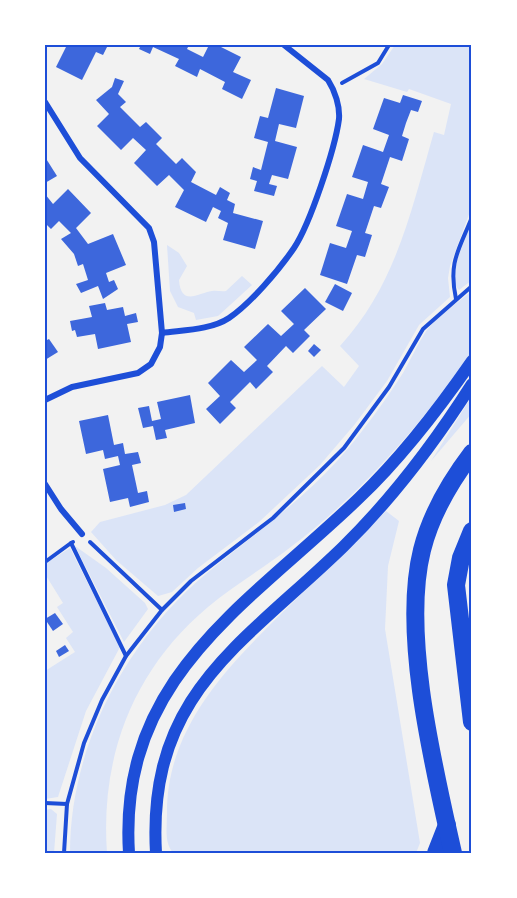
<svg xmlns="http://www.w3.org/2000/svg" width="517" height="898" font-family="'DejaVu Sans',sans-serif">
<rect width="100%" height="100%" fill="#f2f2f2"/>
<!-- green -->
<g fill="#dbe4f7">
<path d="M395 45H472V206L450 266 448 278 450 297 419 325 387 381 355 424 320 465 259 522 198 568 172 592 158 596 116 560 91 532 100 522 165 505 186 495 322 366 344 387 359 366 340 346C396 285 411 211 434 132L444 135 451 104 409 89 407 92 364 79 382 64Z"/>
<polygon points="472,221 472,280 459,290 454,284 455,265"/>
<path d="M167 245 179 253 187 266 179 280C181 307 198 293 212 291 217 290 221 292 226 291L242 276 252 285 218 316 196 320 194 313 178 307 170 291Z"/>
<path d="M472 291C472 306 476 337 472 350 465 369 431 406 418 423 380 468 339 511 292 546 264 568 234 585 208 607 133 670 100 757 107 853H70C70 746 126 640 207 573 252 536 299 503 338 460 362 433 383 404 403 373 411 359 418 343 427 330 439 315 457 303 472 291Z"/>
<polygon points="472,396 472,413 431,461"/>
<path d="M386 511 399 521 388 566 385 629 420 843 416 853H173C164 842 167 828 167 814 166 725 232 662 291 604 323 573 354 542 386 511Z"/>
<polygon points="75,546 106,568 145,603 148,609 124,642"/>
<polygon points="70,548 120,647 86,711 58,797 45,799 45,671 75,652 66,638 73,632 57,607 63,603 45,574 45,564"/>
<polygon points="51,809 57,814 54,853 45,853 45,810"/>
</g>
<!-- building -->
<g fill="#3d67dc">
<polygon points="67,45 108,45 103,55 96,52 82,80 56,67"/>
<polygon points="141,45 189,45 187,49 203,57 209,45 217,45 241,57 233,72 251,80 242,99 222,89 225,82 200,69 197,77 175,66 179,59 153,47 150,54 139,49"/>
<polygon points="115,78 124,81 118,94 126,102 120,107 140,127 146,122 162,138 156,144 176,164 182,158 196,172 191,182 216,195 220,187 230,193 227,200 235,204 233,213 263,221 255,249 223,240 228,223 218,218 221,211 213,207 206,222 175,207 184,190 169,175 157,186 134,163 146,150 133,138 121,150 97,126 109,114 96,100 112,87"/>
<polygon points="276,88 304,96 296,128 279,124 275,141 297,147 288,179 272,175 269,184 277,186 274,196 254,191 257,181 250,179 253,167 261,170 268,142 254,138 260,116 268,118"/>
<polygon points="403,95 422,101 418,112 411,110 406,123 402,136 409,139 402,161 390,157 381,184 389,187 381,208 374,206 365,233 372,235 365,257 357,255 347,284 320,275 330,243 346,248 352,231 336,226 347,194 363,199 368,182 352,177 363,145 383,152 389,135 373,129 384,98 400,103"/>
<polygon points="45,157 57,176 45,183"/>
<polygon points="68,189 91,213 76,228 88,244 113,234 126,265 106,273 109,282 114,280 118,289 103,299 98,286 81,293 76,284 88,280 83,264 78,266 74,254 61,239 71,233 59,221 51,229 45,223 45,194 53,204"/>
<polygon points="335,284 352,293 343,311 325,302"/>
<polygon points="305,288 326,309 304,330 310,336 293,353 286,346 267,366 273,372 256,389 250,382 230,402 236,408 220,424 206,409 220,396 208,383 231,360 244,372 257,360 244,347 268,324 281,336 294,324 281,311"/>
<polygon points="105,303 107,310 123,307 125,316 136,313 138,322 127,324 131,342 98,349 95,334 77,337 75,330 72,331 70,321 92,317 89,306"/>
<polygon points="49,339 58,352 45,360 45,341"/>
<polygon points="314,344 321,350 314,357 308,351"/>
<polygon points="190,395 195,423 165,430 167,438 156,440 153,426 143,428 138,408 149,406 152,421 161,419 157,402"/>
<polygon points="108,415 114,445 123,443 125,454 138,452 141,463 132,465 138,493 147,491 149,502 130,507 128,498 110,502 103,469 120,465 118,456 105,459 103,450 86,454 79,421"/>
<polygon points="185,503 186,509 174,512 173,505"/>
<polygon points="55,613 63,624 53,631 45,619"/>
<polygon points="65,645 69,651 59,657 56,651"/>
</g>
<g fill="none" stroke-linecap="round" stroke-linejoin="round">
<!-- path -->
<g stroke="#1d4ed8" stroke-width="4">
<polyline points="342,83 378,63 389,45"/>
<path d="M456 299C448 262 459 250 472 217"/>
<polyline points="73,542 71,543 126,656"/>
<polyline points="90,542 162,610"/>
<polyline points="45,562 71,543"/>
<polyline points="45,803 67,804"/>
<polyline points="64,853 67,804 84,743 102,700 126,656 162,610 191,581 273,518 344,448 389,387 423,329 472,286"/>
</g>
<!-- minor -->
<g stroke="#1d4ed8" stroke-width="6">
<polyline points="45,102 80,158 149,228 154,242 162,333 160,347 151,364 138,373 72,387 45,400"/>
<path d="M162 333C183 330 211 330 229 318 250 304 279 270 294 248 310 224 335 149 339 119 340 106 335 91 328 80L284 45"/>
<polyline points="45,484 61,509 82,534"/>
</g>
<!-- secondary -->
<g stroke="#1d4ed8" stroke-width="12">
<path d="M129 853C118 677 247 606 359 498 402 457 438 410 472 361"/>
<path d="M156 853C147 694 242 645 343 547 393 498 435 442 472 384"/>
</g>
<!-- motorway -->
<g stroke="#1d4ed8" stroke-width="18">
<polyline points="472,531 461,558 456,585 472,722"/>
<polyline points="436,853 447,825"/>
<path d="M453 853C434 768 401 634 422 550 431 514 450 482 472 453"/>
</g>
</g>
<!-- border -->
<rect width="517" height="898" fill="none" stroke="#ffffff" stroke-width="93"/>
<rect x="46" y="46" width="424" height="806" fill="none" stroke="#1d4ed8" stroke-width="2"/>
</svg>
